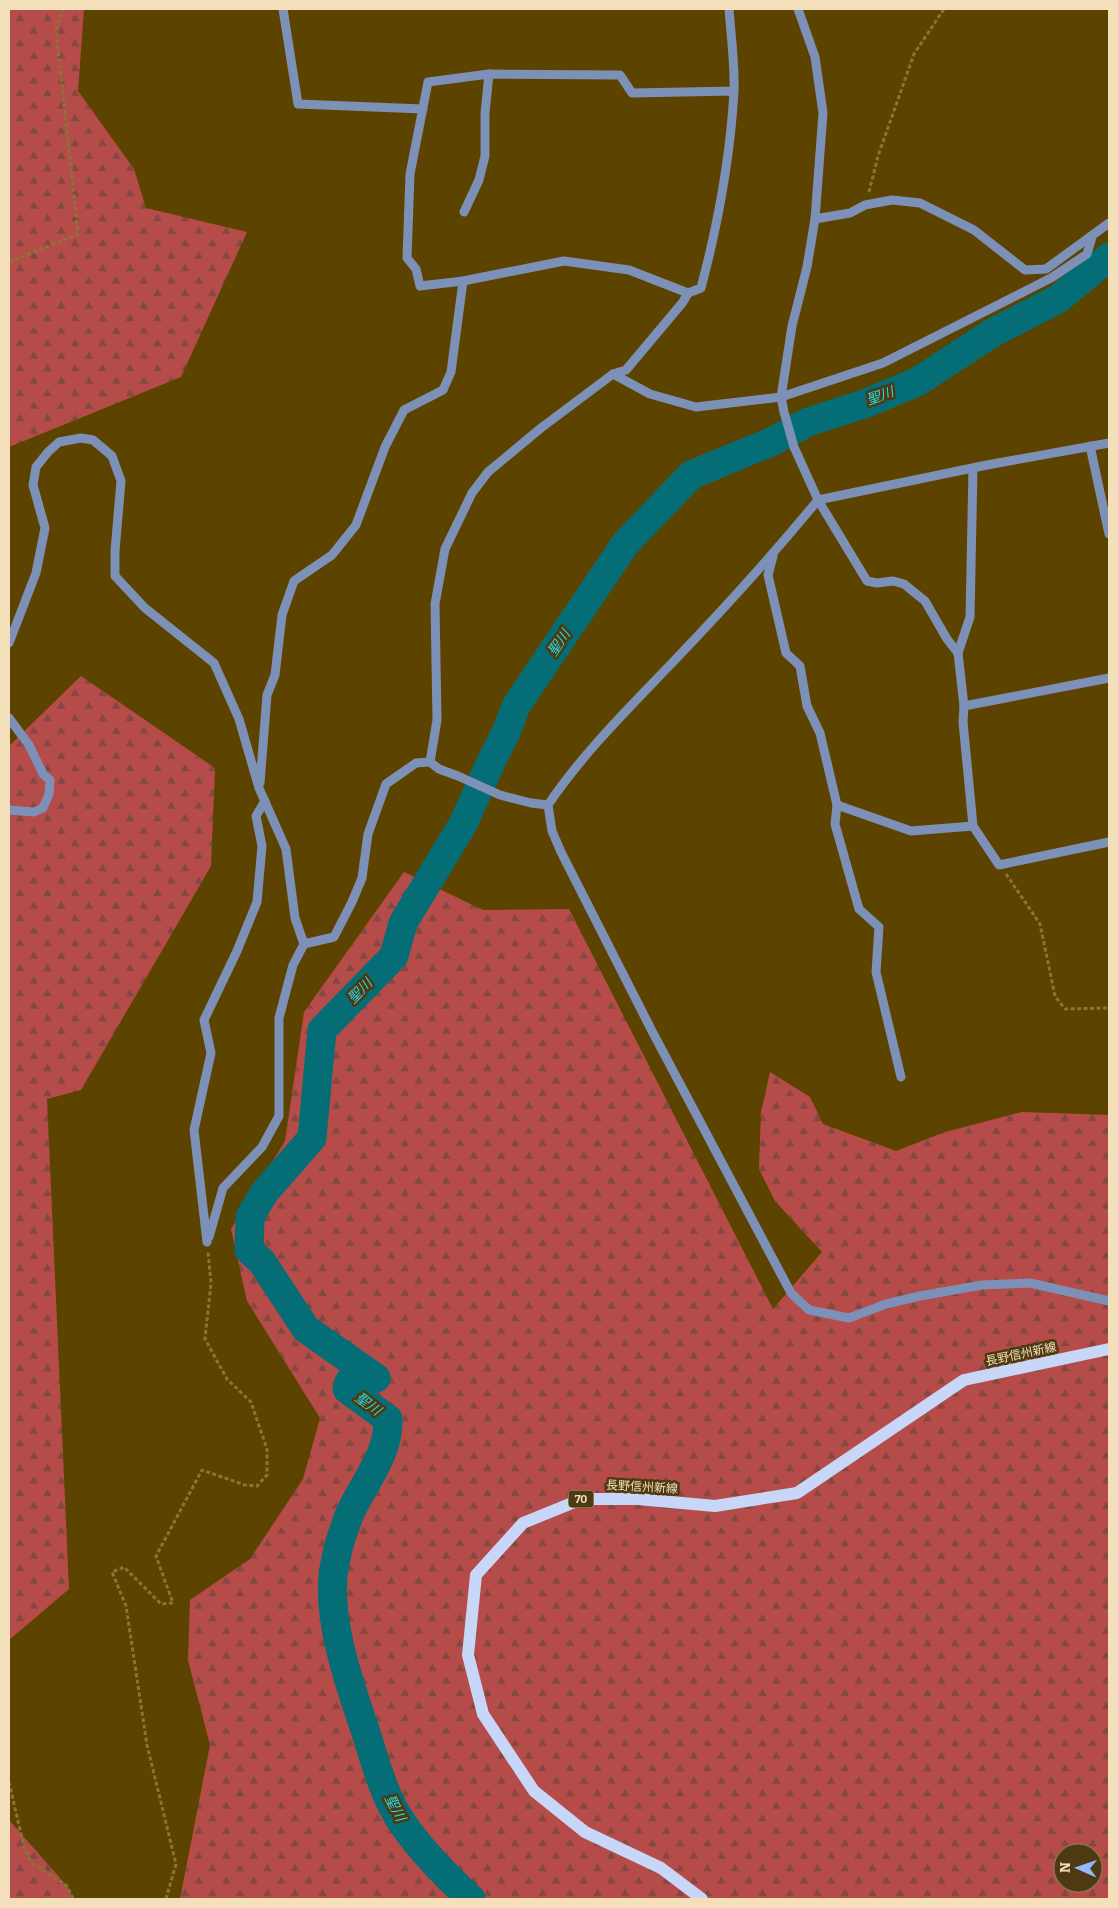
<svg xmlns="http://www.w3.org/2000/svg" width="1118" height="1908" font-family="Bitter,'Noto Sans JP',serif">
<defs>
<pattern id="forest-firs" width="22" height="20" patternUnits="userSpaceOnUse" patternTransform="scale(1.25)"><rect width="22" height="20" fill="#b54c49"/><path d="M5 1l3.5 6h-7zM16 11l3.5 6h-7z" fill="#844841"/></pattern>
</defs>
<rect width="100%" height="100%" fill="#5d4300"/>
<!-- forest -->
<g fill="url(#forest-firs)" fill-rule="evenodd">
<polygon points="9,9 84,9 78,91 134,169 146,208 247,232 181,377 9,447"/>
<polygon points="81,676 215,768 211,866 81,1090 47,1099 69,1589 9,1640 9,746"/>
<path d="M404 872 483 910 569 909 773 1309 822 1252 775 1201 759 1169 761 1112 770 1072 810 1097 823 1124 896 1151 945 1132 1022 1112 1109 1115V1899H180L210 1745 188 1660 190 1600 250 1559 303 1479 320 1418 247 1301 231 1229 285 1141 304 1012ZM1063 1853H1093V1883H1063Z"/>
<polygon points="9,1820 67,1886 73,1899 9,1899"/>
</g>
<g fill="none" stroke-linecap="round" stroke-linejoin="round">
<!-- river -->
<path stroke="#046d76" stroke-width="29" d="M471 1899C446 1876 422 1852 403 1824 384 1797 376 1764 366 1733 350 1685 324 1614 335 1563 338 1547 344 1528 350 1513 364 1482 389 1455 388 1419L347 1389 349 1382 376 1378 306 1329 262 1262 249 1250 250 1217 264 1193 312 1138 322 1030 394 956 403 923 463 824 491 762 507 730 516 706 625 544 691 475 771 442 808 422 864 404 917 382 992 333 1058 299 1109 257"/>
<!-- path -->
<g stroke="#8b733a" stroke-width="3" stroke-dasharray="4 2.5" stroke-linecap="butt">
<polyline points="869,192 878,156 914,54 944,9"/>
<polyline points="9,262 78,234 56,29 63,9"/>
<polyline points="1006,874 1040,924 1055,996 1065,1009 1106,1008 1109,1009"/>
<polyline points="9,1782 24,1847 32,1863 67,1886 73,1899"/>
<polyline points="166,1899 176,1864 147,1745 126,1606 112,1572 124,1567 161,1604 173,1603 156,1556 202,1470 245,1485 257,1486 267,1475 267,1449 251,1402 227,1379 205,1339 211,1283 208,1252"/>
</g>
<!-- minor -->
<g stroke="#7d90b7" stroke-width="9">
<polyline points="283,9 298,104 423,109"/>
<path d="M729 9C731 36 735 65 734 92 730 158 718 224 701 288L688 293 629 270 564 261 463 281 420 286 416 269 407 258 410 174 428 82 489 74 620 75 632 93 734 91"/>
<path d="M798 9 815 57 823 113 815 219 807 267 792 326 781 397 784 412 794 447 818 500C771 557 722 611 671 664 628 709 583 753 548 805L552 831 561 852 653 1033 791 1293 809 1310 849 1318 886 1304 920 1296 982 1285 1030 1283 1109 1301"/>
<polyline points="464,212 479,180 485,156 485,113 489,74"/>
<polyline points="815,219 850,213 865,205 892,200 920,203 974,230 1025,270 1046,269 1109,223"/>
<polyline points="688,293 683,302 626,370 613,374 650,394 696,407 781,397 883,363 1051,278 1087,254 1092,237"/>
<polyline points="1109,443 987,465 818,500 867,581 877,583 893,581 904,584 925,601 947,639 958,653 964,706 963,722 973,826 999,865 1109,842"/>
<polyline points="1090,446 1109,534"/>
<polyline points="773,556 768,575 786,653 800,666 807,706 820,733 837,805 835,824 859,909 879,927 876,972 901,1077"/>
<polyline points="9,643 36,573 45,528 33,485 36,467 48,452 59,442 81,438 93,440 112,456 121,481 115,551 115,576 145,608 214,663 239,719 259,788 286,849 295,918 304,944 334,937 352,902 362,878 368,834 386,784 416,763 430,762 439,769 458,776 500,795 531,803 548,805"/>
<polyline points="958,653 970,617 973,468"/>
<polyline points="964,706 1109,678"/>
<polyline points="9,718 29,745 43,774 50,780 49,794 43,808 34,812 9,810"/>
<polyline points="430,762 437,720 435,604 445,549 472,493 488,472 541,428 613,374"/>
<polyline points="260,783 267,695 275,675 282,615 294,581 332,555 356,525 385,447 404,410 443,390 451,372 463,281"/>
<polyline points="837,805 911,831 973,826"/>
<polyline points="209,1237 223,1188 262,1147 279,1116 279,1018 293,965 304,944"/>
<polyline points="207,1242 194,1130 211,1053 204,1020 237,951 257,902 262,846 256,816 265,801"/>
</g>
<!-- major -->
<polyline stroke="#c8d7f7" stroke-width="12" points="702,1899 661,1868 585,1832 534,1791 483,1714 468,1655 476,1575 523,1523 582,1499 638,1499 715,1506 797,1493 964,1380 1109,1349"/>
</g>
<g text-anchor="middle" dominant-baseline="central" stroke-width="5" stroke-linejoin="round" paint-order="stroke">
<!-- shield labels -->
<rect fill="#4d3a10" stroke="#c1ae88" stroke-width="1" x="568.5" y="1490.5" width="25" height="17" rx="4"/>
<g font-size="11" font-weight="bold" fill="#f3e0bb">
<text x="581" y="1499">70</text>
</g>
<!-- street labels -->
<g font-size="12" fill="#f3e0bb" stroke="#4d3a10">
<text transform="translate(1021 1354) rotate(-12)">長野信州新線</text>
<text transform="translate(642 1487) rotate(3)">長野信州新線</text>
</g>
<!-- water labels -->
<g font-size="14" font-style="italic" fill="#25dbea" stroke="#4d3a10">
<text transform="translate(880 396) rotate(-20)">聖川</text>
<text transform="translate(559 643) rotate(-56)">聖川</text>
<text transform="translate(360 991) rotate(-46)">聖川</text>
<text transform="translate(368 1404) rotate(37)">聖川</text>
<text transform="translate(395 1808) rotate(62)">聖川</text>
</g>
</g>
<!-- border -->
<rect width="1118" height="1908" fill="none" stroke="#f3e0bb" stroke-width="20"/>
<!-- north arrow -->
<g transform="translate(1078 1868) rotate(272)"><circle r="24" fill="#4d3a10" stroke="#8f7c54"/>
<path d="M0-4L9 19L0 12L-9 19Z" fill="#94b7fd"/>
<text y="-8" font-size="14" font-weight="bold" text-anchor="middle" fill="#f3e0bb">N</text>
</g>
</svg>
